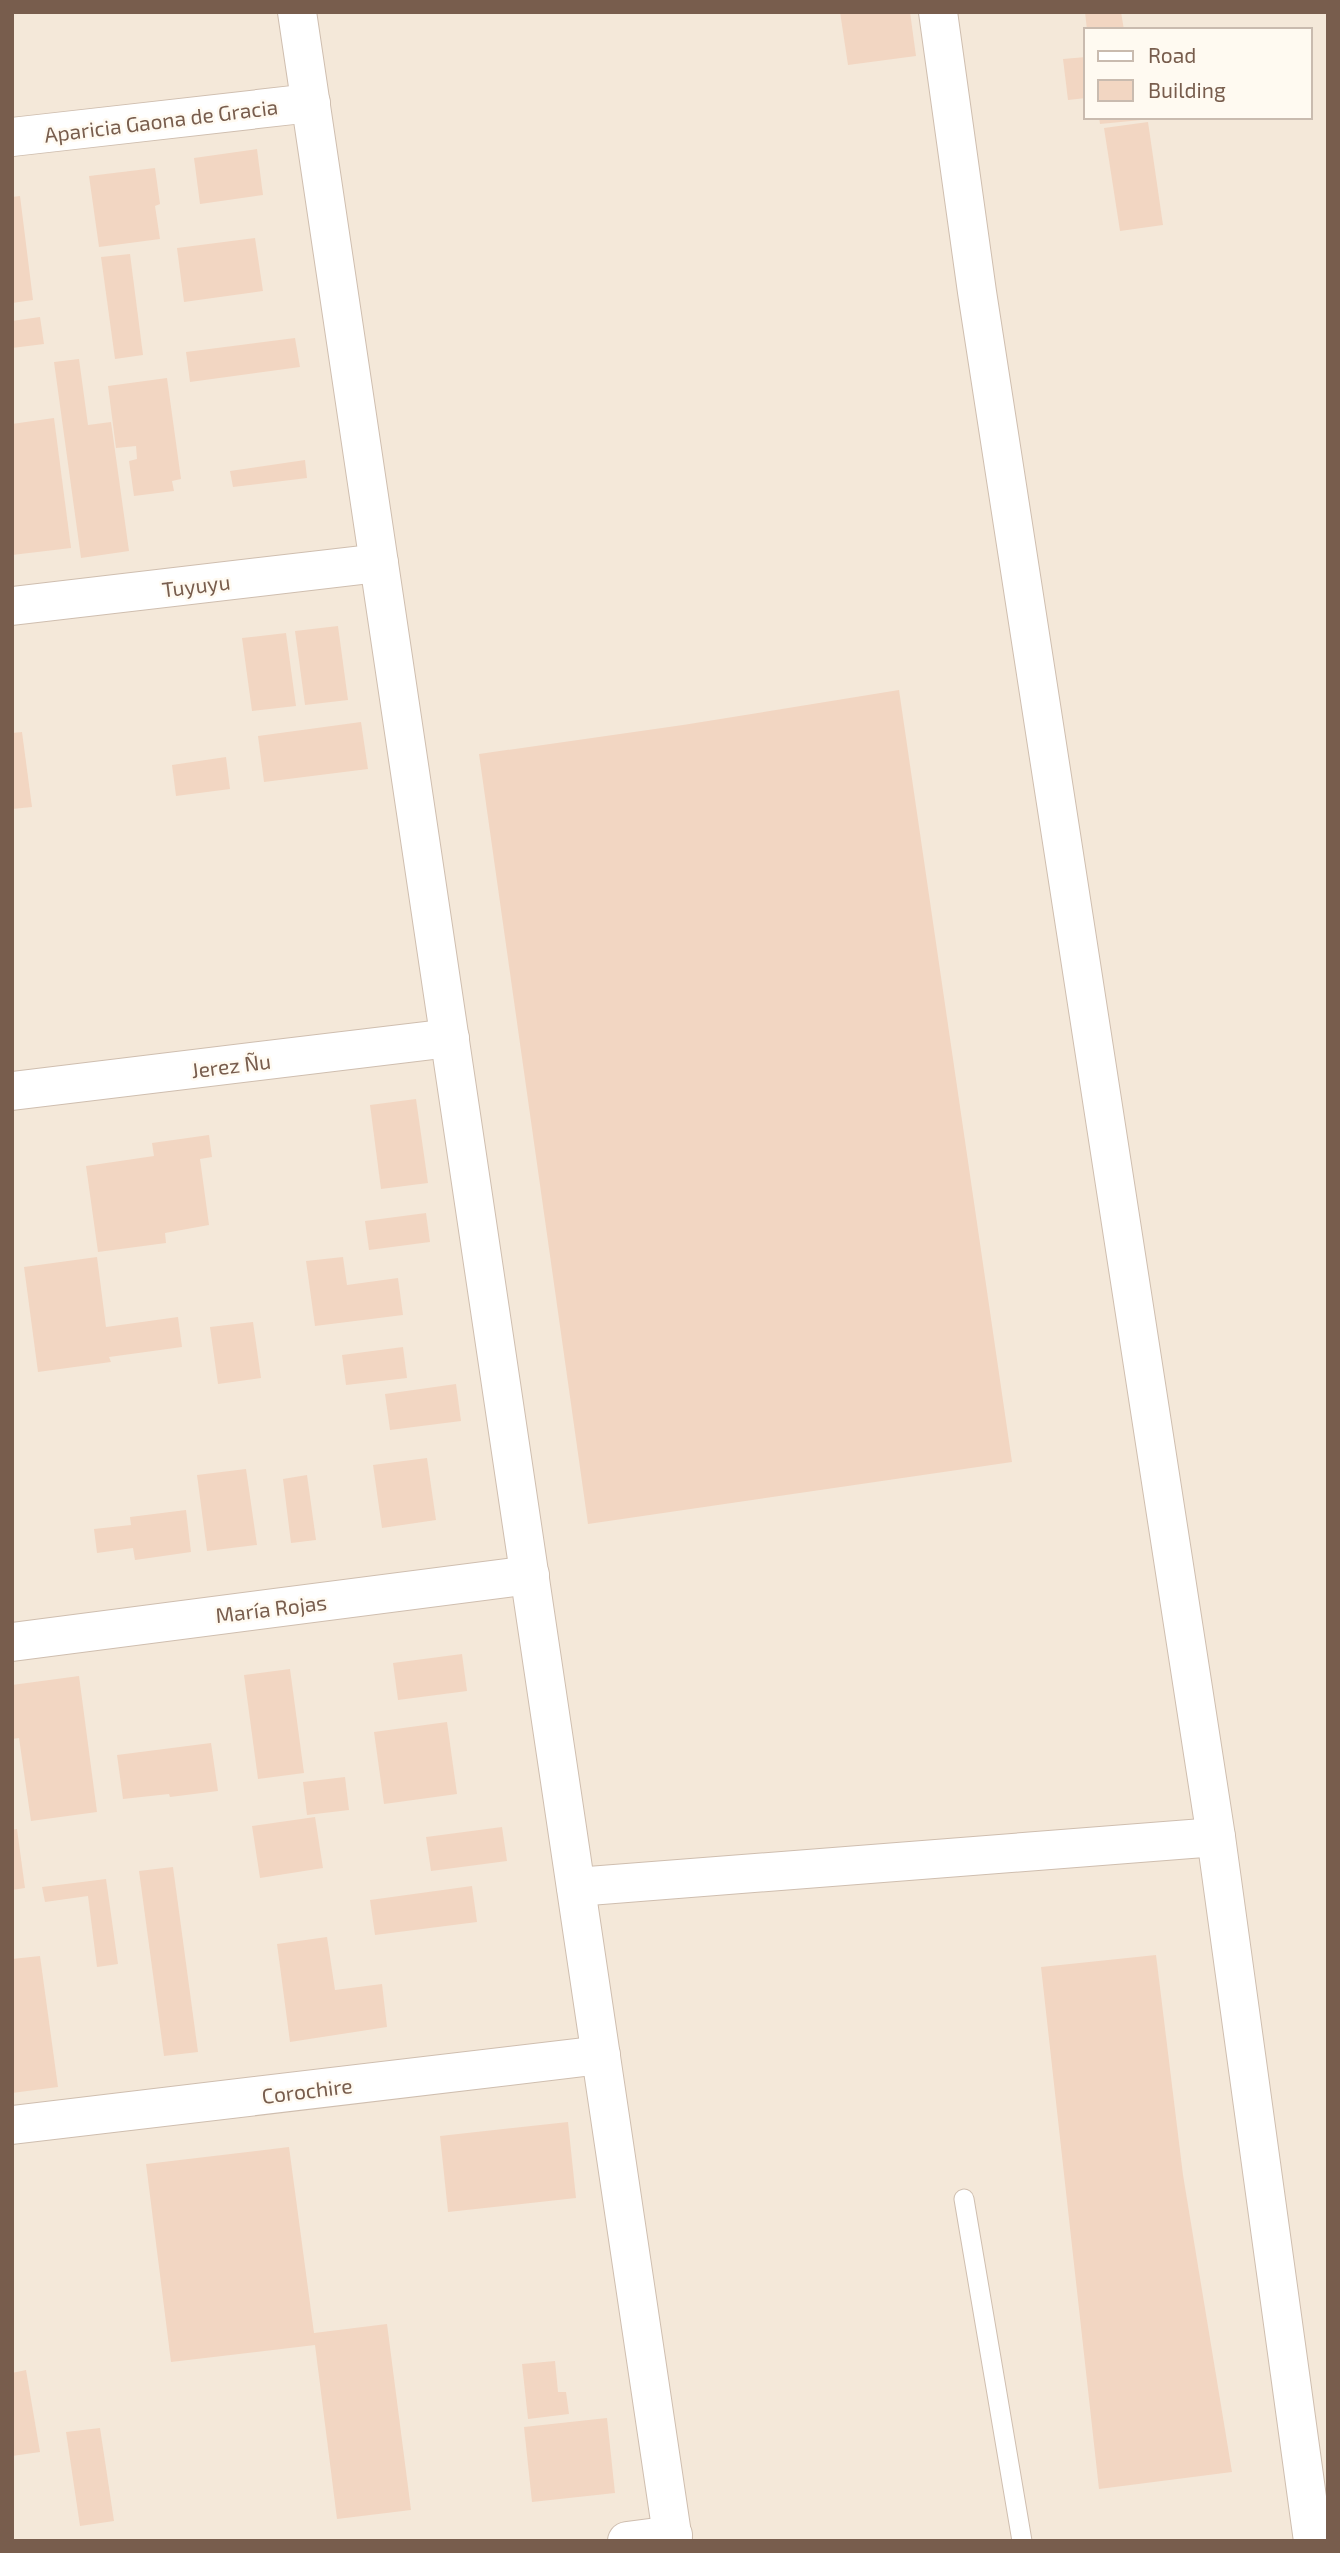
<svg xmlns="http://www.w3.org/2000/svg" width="1340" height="2553" font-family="'Exo 2',sans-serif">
<rect width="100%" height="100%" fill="#fcf6ea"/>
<!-- residential -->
<path fill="#f4e8d9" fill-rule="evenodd" d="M12 12H1328V2541H12ZM1086 30H1310V117H1086Z"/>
<!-- building -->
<g fill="#f2d6c2">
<polygon points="840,12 910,12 916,56 848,65"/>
<polygon points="1085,12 1121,12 1124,30 1087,30"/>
<polygon points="1086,57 1086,98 1068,100 1063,59"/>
<polygon points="1099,117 1141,117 1141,120 1100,124"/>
<polygon points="1148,122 1163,225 1120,231 1104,128"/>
<polygon points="257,149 263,195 200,204 194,158"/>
<polygon points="155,168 160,204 155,206 160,239 99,247 89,176"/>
<polygon points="20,196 33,300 12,303 12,197"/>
<polygon points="255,238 263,291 184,302 177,248"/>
<polygon points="130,254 143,355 115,359 101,257"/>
<polygon points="40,317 44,344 12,348 12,321"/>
<polygon points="295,338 300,367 190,382 186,352"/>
<polygon points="79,359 88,425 111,422 129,551 81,558 54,362"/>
<polygon points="167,378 181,479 172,481 174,491 134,496 129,461 137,459 136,446 116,448 108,386"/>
<polygon points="54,418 71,548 12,555 12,424"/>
<polygon points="305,460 307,478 233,487 230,471"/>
<polygon points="338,626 348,700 305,705 295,631"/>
<polygon points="286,633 296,706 252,711 242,638"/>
<polygon points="899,690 1012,1462 588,1524 479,754 683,725"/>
<polygon points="361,722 368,769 264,782 258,736"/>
<polygon points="22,732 32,807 12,809 12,733"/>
<polygon points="226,757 230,789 176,796 172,765"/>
<polygon points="416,1099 428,1183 381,1189 370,1105"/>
<polygon points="209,1135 212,1157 200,1159 209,1225 165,1233 166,1243 98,1252 86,1166 154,1156 152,1143"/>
<polygon points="426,1213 430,1242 369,1250 365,1221"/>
<polygon points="97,1257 106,1327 178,1317 182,1347 109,1357 111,1362 38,1372 24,1267"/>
<polygon points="343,1257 347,1285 398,1278 403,1315 315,1326 306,1261"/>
<polygon points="253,1322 261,1378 218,1384 210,1327"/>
<polygon points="403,1347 407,1378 346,1385 342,1355"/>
<polygon points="456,1384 461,1421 390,1430 385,1394"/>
<polygon points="427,1458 436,1520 382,1528 373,1465"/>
<polygon points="246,1469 257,1545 207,1551 197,1475"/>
<polygon points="307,1475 316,1540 291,1543 283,1479"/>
<polygon points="186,1510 191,1552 135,1560 133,1548 97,1553 94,1529 131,1525 130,1517"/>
<polygon points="462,1654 467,1691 398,1700 393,1663"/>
<polygon points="290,1669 304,1773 258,1779 244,1675"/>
<polygon points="79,1676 97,1812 31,1821 19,1738 12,1739 12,1685"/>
<polygon points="447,1722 457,1794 384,1804 374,1732"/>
<polygon points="211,1743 218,1791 170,1797 169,1794 123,1799 117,1755"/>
<polygon points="345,1777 349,1810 307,1815 303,1782"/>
<polygon points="315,1817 323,1868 260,1878 252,1826"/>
<polygon points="502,1827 507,1861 431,1871 426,1837"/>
<polygon points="17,1829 25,1888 12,1890 12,1830"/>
<polygon points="173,1867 198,2052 164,2056 139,1871"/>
<polygon points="106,1879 118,1964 97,1967 88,1896 45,1902 42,1887"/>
<polygon points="472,1886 477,1922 375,1935 370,1900"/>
<polygon points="327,1937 335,1990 382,1984 387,2027 290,2042 277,1944"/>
<polygon points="1156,1955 1183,2175 1232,2472 1099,2489 1041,1967"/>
<polygon points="40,1956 58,2087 12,2093 12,1959"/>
<polygon points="568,2122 576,2198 448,2212 440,2136"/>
<polygon points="289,2147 314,2333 387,2324 411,2510 337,2519 315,2345 171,2362 146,2164"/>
<polygon points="555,2361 558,2392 566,2392 569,2414 528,2419 522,2364"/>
<polygon points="26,2370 40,2452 12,2456 12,2373"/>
<polygon points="607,2418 615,2493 532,2502 524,2427"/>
<polygon points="100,2428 114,2521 80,2526 66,2432"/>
</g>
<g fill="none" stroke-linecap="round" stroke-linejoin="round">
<!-- service casing -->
<g stroke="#cfbeaf" stroke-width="21">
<polyline id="service" points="964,2199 1022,2541"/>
</g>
<!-- minor casing -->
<g stroke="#cfbeaf" stroke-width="40">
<g id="minor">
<polyline points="938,12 977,292 1216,1837 1313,2541"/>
<polyline points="12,137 311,103"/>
<polyline points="12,606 379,563"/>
<polyline points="12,1091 450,1038"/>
<polyline points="12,1642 530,1575"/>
<polyline points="576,1887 1216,1837"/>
<polyline points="12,2125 601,2055"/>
<polyline points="627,2541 673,2535"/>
</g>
</g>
<!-- tertiary casing -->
<g stroke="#cfbeaf" stroke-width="40">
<polyline id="tertiary" points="297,12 673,2541"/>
</g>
<!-- service -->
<use href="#service" stroke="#fff" stroke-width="19"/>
<!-- minor -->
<use href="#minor" stroke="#fff" stroke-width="38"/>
<!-- tertiary -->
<use href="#tertiary" stroke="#fff" stroke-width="38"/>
</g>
<g text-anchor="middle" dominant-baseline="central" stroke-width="5" stroke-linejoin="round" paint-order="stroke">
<!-- street labels -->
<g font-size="21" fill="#785d4d" stroke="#fffaf1">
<text transform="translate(161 120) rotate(-7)">Aparicia Gaona de Gracia</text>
<text transform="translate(196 585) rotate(-7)">Tuyuyu</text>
<text transform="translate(231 1065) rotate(-7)">Jerez Ñu</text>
<text transform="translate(271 1608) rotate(-7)">María Rojas</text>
<text transform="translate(307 2090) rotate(-7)">Corochire</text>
</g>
</g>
<!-- border -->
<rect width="1340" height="2553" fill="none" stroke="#785d4d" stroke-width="28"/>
<!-- legend -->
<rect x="1084" y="28" width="228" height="91" fill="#fffaf1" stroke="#c9bbaf" stroke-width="2"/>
<rect x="1098" y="51" width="35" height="10" fill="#ffffff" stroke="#c9bbaf" stroke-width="2"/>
<text x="1148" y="63" font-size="21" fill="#785d4d">Road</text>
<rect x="1098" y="80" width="35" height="21" fill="#f2d6c2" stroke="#c9bbaf" stroke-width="2"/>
<text x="1148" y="98" font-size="21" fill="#785d4d">Building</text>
</svg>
